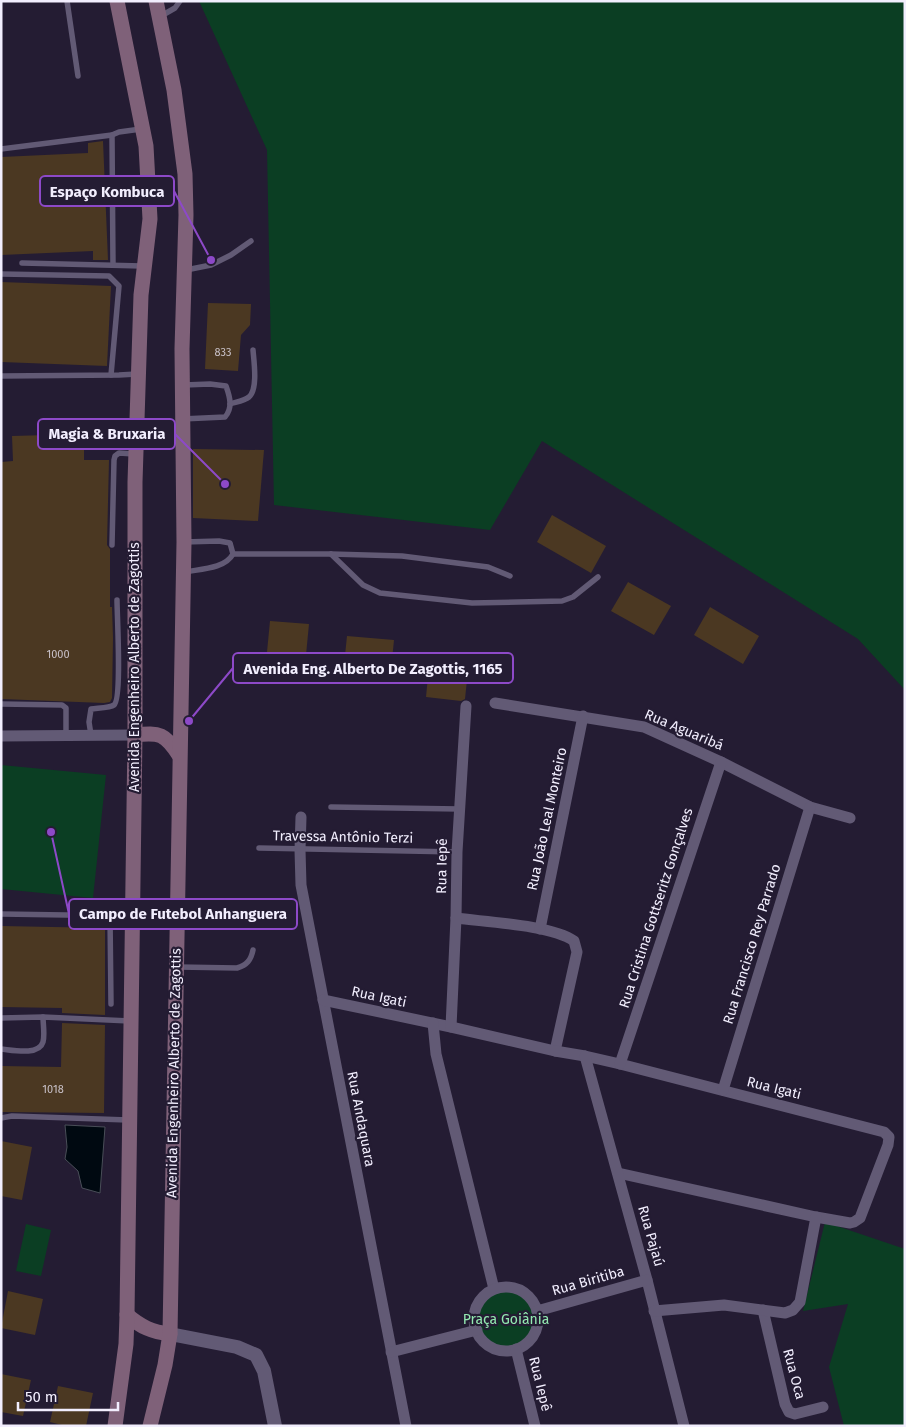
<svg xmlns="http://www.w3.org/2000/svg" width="906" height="1427" font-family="'Fira Sans',sans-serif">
<rect width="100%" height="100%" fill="#241c33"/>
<!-- green -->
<g fill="#0b3e23">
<polygon points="199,1 905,1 905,690 858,639 542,441 490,530 274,505 267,150"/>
<polygon points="1,765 106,775 93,898 1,889"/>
<polygon points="825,1222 905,1249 905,1426 844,1426 829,1367 848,1304 803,1311"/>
<polygon points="26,1224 51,1230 41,1276 16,1271"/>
<circle cx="506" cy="1319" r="32"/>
</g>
<!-- water -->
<polygon fill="#000911" stroke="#494e58" points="65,1125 105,1127 100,1193 82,1188 78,1171 65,1159 67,1147"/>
<!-- building -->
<g fill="#4b3822">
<polygon points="103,141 108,260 93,260 93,251 1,255 1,157 88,153 88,143"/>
<polygon points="1,282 111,286 107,366 1,362"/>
<polygon points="208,303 251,304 250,325 241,335 238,371 205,369"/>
<polygon points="84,434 84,460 109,460 107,545 110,549 110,607 112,607 113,638 112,698 110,702 104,703 1,699 1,462 13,461 12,436"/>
<polygon points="193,449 264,450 258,521 193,518"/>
<polygon points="552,515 606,546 591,573 537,542"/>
<polygon points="628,582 671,606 654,635 611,611"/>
<polygon points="710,607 759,636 743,664 694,635"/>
<polygon points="270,621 309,624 306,655 267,652"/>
<polygon points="347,636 394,640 391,670 344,665"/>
<polygon points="429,666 468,670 465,699 461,701 426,697"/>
<polygon points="1,926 105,928 105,1015 62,1013 62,1008 1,1007"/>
<polygon points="62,1023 105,1025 104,1113 1,1112 1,1066 61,1067"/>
<polygon points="1,1141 32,1147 22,1200 1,1196"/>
<polygon points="8,1291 43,1299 35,1335 1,1328"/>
<polygon points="1,1374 31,1380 23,1416 1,1412"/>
<polygon points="58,1386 93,1393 86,1426 66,1426 50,1422"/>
</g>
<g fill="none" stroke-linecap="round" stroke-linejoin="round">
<!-- service -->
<g stroke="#625a75" stroke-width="5.5">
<polyline points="67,1 78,76"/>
<polyline points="161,16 175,8 180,1"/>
<polyline points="112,135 113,265"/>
<polyline points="1,149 112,135 119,132 141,129"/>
<polyline points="22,263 142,266"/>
<polyline points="186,270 211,265 231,255 251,241"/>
<polyline points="1,274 109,276 119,286 111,375"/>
<polyline points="1,376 119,375 137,374"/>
<path d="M230 404C236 402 244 401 249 397 258 389 254 362 253 350"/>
<path d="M182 419 225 417C233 408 230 397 226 386L210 384 184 385"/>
<polyline points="184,542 219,541 230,543 233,554"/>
<polyline points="112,545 114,460 115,456 119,453 134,454"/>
<polyline points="331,554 363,585 380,593 472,603 562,601 573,597 598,577"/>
<path d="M185 572C200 569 225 569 233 554H331L402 556 488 567 510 576"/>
<polyline points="1,704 62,705 66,708 66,736"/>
<path d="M91 735 89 722 91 709C97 708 110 708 114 705 122 699 117 615 117 600"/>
<polyline points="331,807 459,809"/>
<polyline points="259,848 457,852"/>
<polyline points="1,914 132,916"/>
<polyline points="110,916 111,1004"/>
<path d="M178 967 237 968C247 965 251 960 253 950"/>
<polyline points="1,1018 43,1017 130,1021"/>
<path d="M1 1049C12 1050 39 1056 43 1042 45 1035 43 1024 43 1017"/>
<polyline points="1,1118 12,1116 128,1120"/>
</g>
<!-- minor -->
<g stroke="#625a75" stroke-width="11">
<polyline points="495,703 644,727 721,762 810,807 850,818"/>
<polyline points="1,736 135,735"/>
<polyline points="301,817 300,850 301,885 406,1426"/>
<path d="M456 918C485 922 552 925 574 941L577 952 555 1051"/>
<polyline points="540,929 583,716"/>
<polyline points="323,1000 451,1027 555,1051 585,1056 620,1064 884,1132 889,1137 888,1145 860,1218 854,1222 850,1223 816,1217 618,1173"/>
<polyline points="433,1023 436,1054 494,1289"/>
<polyline points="451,1027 456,918 457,852 466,706"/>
<polyline points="585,1056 647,1280 684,1426"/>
<polyline points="620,1064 721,762"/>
<polyline points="723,1090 810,807"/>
<circle cx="506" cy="1319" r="32"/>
<polyline points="763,1310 785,1404 789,1412 795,1414 823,1407"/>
<polyline points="537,1311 647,1280"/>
<polyline points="654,1311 724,1305 785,1313 793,1310 800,1302 816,1217"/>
<polyline points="516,1349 535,1426"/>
<polyline points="391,1352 477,1330"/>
</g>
<!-- tertiary -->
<polyline stroke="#625a75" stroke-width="14" points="170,1334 237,1347 256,1355 264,1371 275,1426"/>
<!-- secondary -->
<g stroke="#7f6179" stroke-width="15">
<path d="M135 735C160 732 165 734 179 755"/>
<path d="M127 1315C141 1327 152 1332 170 1334"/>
<polyline points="115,1426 126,1344 127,1315 135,735 135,482 141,295 150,219 146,146 117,1"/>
<polyline points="150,1426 165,1365 170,1334 184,542 182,349 186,215 185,174 174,90 156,1"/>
</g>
</g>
<g text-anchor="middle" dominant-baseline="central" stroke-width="4.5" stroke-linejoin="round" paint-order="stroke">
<!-- number labels -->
<g font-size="11" fill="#c8c0c7">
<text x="223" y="352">833</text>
<text x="58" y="654">1000</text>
<text x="53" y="1089">1018</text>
</g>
<!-- street labels -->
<g font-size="14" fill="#f2eefe" stroke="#241c33">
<text transform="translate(134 667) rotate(-90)">Avenida Engenheiro Alberto de Zagottis</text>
<text transform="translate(684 730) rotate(23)">Rua Aguaribá</text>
<text transform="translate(547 819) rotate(-78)">Rua João Leal Monteiro</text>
<text transform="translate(343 837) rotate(1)">Travessa Antônio Terzi</text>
<text transform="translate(442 866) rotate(-89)">Rua Iepê</text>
<text transform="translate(656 908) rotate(-72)">Rua Cristina Gottseritz Gonçalves</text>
<text transform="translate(752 944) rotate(-73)">Rua Francisco Rey Parrado</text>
<text transform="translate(379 997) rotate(12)">Rua Igati</text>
<text transform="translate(174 1073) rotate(-89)">Avenida Engenheiro Alberto de Zagottis</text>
<text transform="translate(774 1088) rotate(14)">Rua Igati</text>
<text transform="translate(361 1119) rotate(79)">Rua Andaquara</text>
<text transform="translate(651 1236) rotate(74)">Rua Pajaú</text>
<text transform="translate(588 1281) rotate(-16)">Rua Biritiba</text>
<text transform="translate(794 1374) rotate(75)">Rua Oca</text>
<text transform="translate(540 1384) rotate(76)">Rua Iepê</text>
</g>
<!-- park labels -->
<g font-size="14" fill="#93eab1" stroke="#241c33">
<text x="506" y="1319">Praça Goiânia</text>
</g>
</g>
<!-- callouts -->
<path fill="none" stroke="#8d49c8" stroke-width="2" d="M211 260L174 191M225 484L175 434M189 721L233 668M51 832L69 914"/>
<g fill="#8d49c8" stroke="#241c33" stroke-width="2">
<circle cx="211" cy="260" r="5"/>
<circle cx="225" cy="484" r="5"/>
<circle cx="189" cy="721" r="5"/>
<circle cx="51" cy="832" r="5"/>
</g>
<g fill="#241c33" stroke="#8d49c8" stroke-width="2">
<rect x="40" y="176" width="134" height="30" rx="5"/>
<rect x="38" y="419" width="137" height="30" rx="5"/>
<rect x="233" y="653" width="280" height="30" rx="5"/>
<rect x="69" y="899" width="228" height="30" rx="5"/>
</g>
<g font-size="15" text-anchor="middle" font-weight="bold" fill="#f2eefe">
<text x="107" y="197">Espaço Kombuca</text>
<text x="107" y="439">Magia &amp; Bruxaria</text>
<text x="373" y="674">Avenida Eng. Alberto De Zagottis, 1165</text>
<text x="183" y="919">Campo de Futebol Anhanguera</text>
</g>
<!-- border -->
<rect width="906" height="1427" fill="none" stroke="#f2eefe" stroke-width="5"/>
<!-- scale -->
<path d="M18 1402v8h100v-8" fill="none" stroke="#f2eefe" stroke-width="2.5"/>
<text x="25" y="1402" font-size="15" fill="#f2eefe" stroke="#241c33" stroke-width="4" paint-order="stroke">50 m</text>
</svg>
